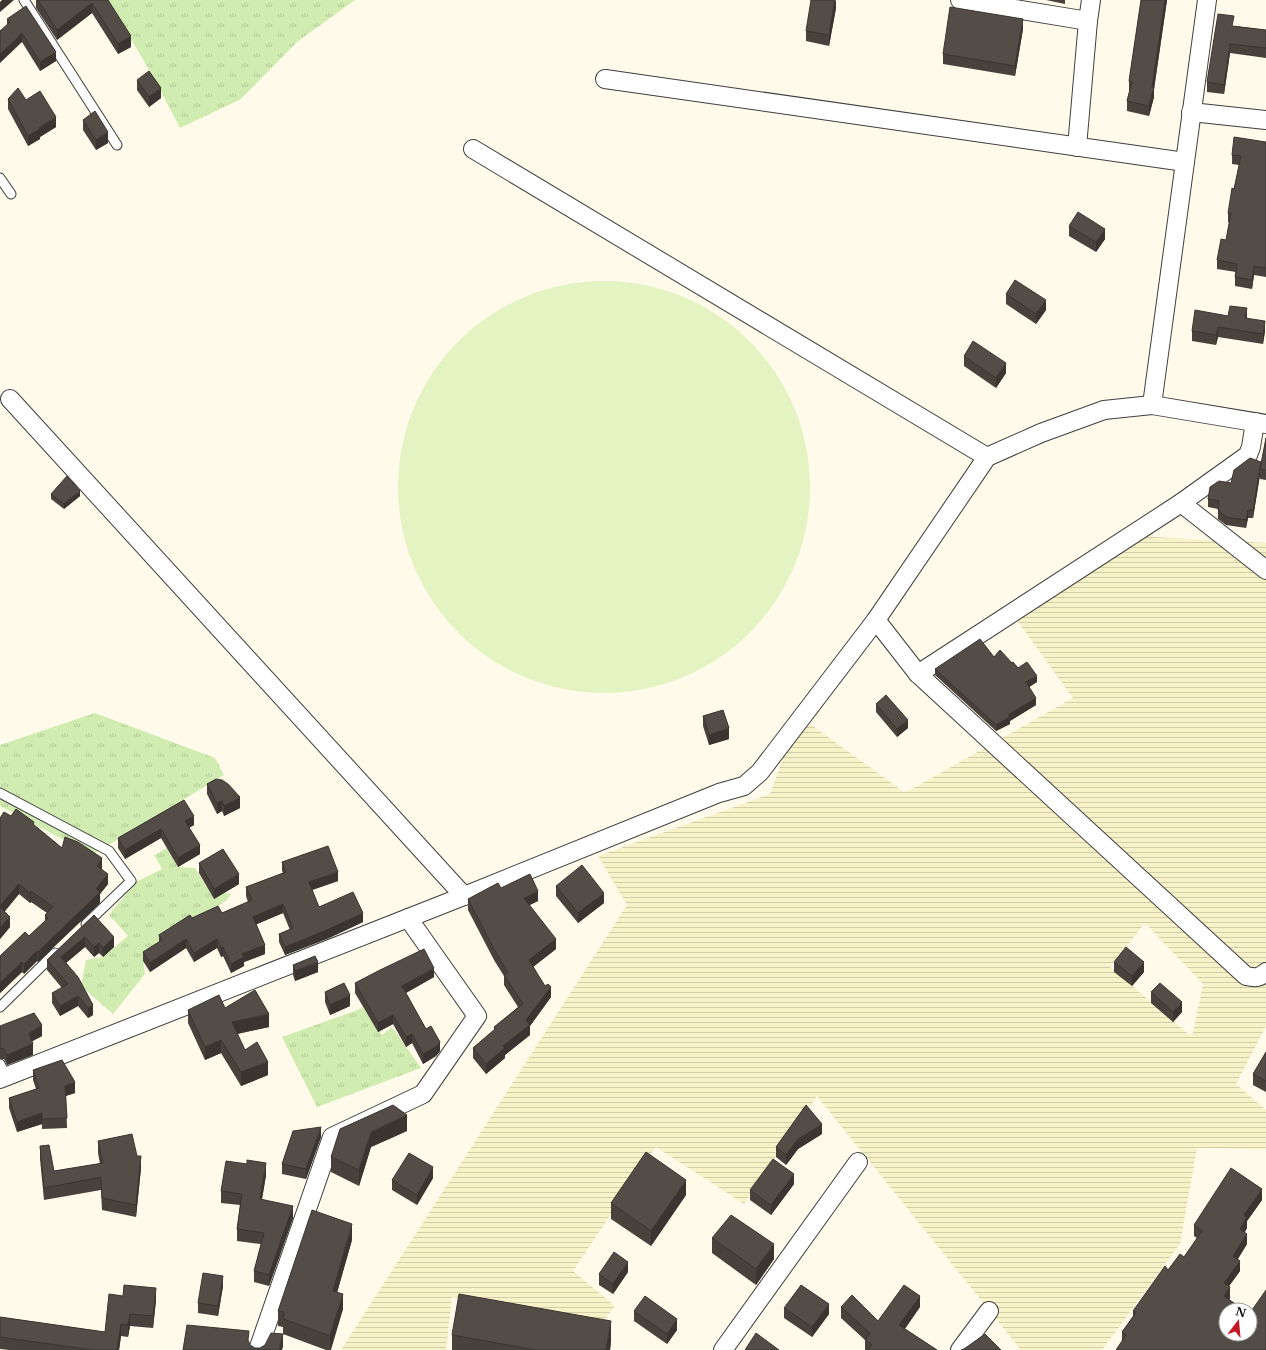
<svg xmlns="http://www.w3.org/2000/svg" width="1266" height="1350" font-family="'Libre Baskerville',serif">
<defs>
<pattern id="farmland-rules" width="6" height="5" patternUnits="userSpaceOnUse"><rect width="6" height="5" fill="#f7f2c7"/><path d="M0 2.5h6" fill="none" stroke="#d2ceaa"/></pattern>
<pattern id="grass-tufts" width="24" height="20" patternUnits="userSpaceOnUse"><rect width="24" height="20" fill="#d0ecb0"/><path d="M3 7l-1-3M5 7V3M7 7l1-3M15 17l-1-3M17 17v-4M19 17l1-3" fill="none" stroke="#b1c996"/></pattern>
</defs>
<rect width="100%" height="100%" fill="#fffae9"/>
<!-- farmland -->
<path fill="url(#farmland-rules)" fill-rule="evenodd" d="M1141 523 1154 537 1266 543V1026L1236 1084 1266 1110V1149L1197 1148 1180 1244 1102 1350H1021L817 1096 744 1204 656 1147 573 1271 615 1306 604 1320 452 1297 446 1350H341L627 905 598 856 770 794 799 716 904 792 914 788 1073 698 1008 608ZM1145 923 1203 984 1192 1037 1110 967Z"/>
<!-- grass -->
<g fill="url(#grass-tufts)">
<polygon points="108,0 355,0 297,42 241,99 180,128 155,80"/>
<polygon points="95,713 215,758 224,775 92,855 0,806 0,745"/>
<polygon points="167,848 178,867 195,868 214,899 224,893 231,894 227,900 159,944 143,961 145,974 113,1014 81,986 86,960 103,957 128,936 109,915 136,882 162,869 154,855"/>
<polygon points="363,1008 382,1035 392,1027 421,1068 317,1107 282,1037"/>
</g>
<!-- pitch -->
<circle fill="#e3f3c2" cx="604" cy="487" r="206"/>
<g fill="none" stroke-linecap="round" stroke-linejoin="round">
<!-- service casing -->
<g stroke="#3e3e3e" stroke-width="11">
<g id="service">
<polyline points="24,0 117,145"/>
<polyline points="0,178 11,194"/>
<polyline points="0,793 109,851 131,881 86,924"/>
<polyline points="0,1007 55,953"/>
<polyline points="0,1064 6,1076"/>
</g>
</g>
<!-- minor casing -->
<g stroke="#3e3e3e" stroke-width="20">
<g id="minor">
<polyline points="960,0 1088,21"/>
<polyline points="605,79 1185,162"/>
<polyline points="1191,112 1266,120"/>
<polyline points="1077,147 1088,21 1091,0"/>
<polyline points="473,149 987,457"/>
<polyline points="10,399 464,896"/>
<polyline points="1152,405 1207,0"/>
<polyline points="1181,503 1266,570"/>
<path d="M876 620 918 674 1246 976C1256 978 1259 978 1266 972"/>
<polyline points="918,674 1181,503 1248,455 1251,447 1255,422"/>
<polyline points="0,1079 464,896 719,793 744,786 760,772 876,620 987,457 1041,433 1104,410 1152,405 1266,424"/>
<polyline points="258,1350 332,1137 423,1094 477,1016 408,918"/>
<polyline points="723,1350 858,1162"/>
<polyline points="960,1350 989,1311"/>
</g>
</g>
<!-- service -->
<use href="#service" stroke="#fff" stroke-width="9"/>
<!-- minor -->
<use href="#minor" stroke="#fff" stroke-width="18"/>
</g>
<!-- wall -->
<g fill="#48413c">
<polygon points="36,0 108,0 131,47 118,54 92,13 57,40 36,8"/>
<polygon points="836,0 836,8 829,46 806,41 806,31"/>
<polygon points="1046,0 1065,0 1065,4"/>
<polygon points="1141,0 1167,0 1154,89 1154,97 1149,116 1127,111 1127,101 1129,92 1129,81"/>
<polygon points="7,19 56,61 40,71 22,42 7,25"/>
<polygon points="1234,26 1266,30 1266,58 1230,53 1224,94 1207,92 1207,82"/>
<polygon points="1023,29 1015,76 943,64 943,54"/>
<polygon points="137,80 161,98 149,107 137,90"/>
<polygon points="8,99 26,100 56,127 40,137 40,139 28,146 8,109"/>
<polygon points="83,120 108,143 96,150 83,130"/>
<polygon points="1266,142 1266,277 1254,275 1252,289 1235,286 1235,277 1236,272 1217,269 1217,260 1226,240 1229,222 1228,222 1228,213 1234,189 1239,165 1232,164 1232,155"/>
<polygon points="1069,226 1105,239 1096,252 1069,236"/>
<polygon points="1006,294 1046,310 1036,324 1006,304"/>
<polygon points="1247,318 1265,331 1263,344 1218,337 1216,345 1192,341 1192,331"/>
<polygon points="964,356 1006,373 996,388 964,366"/>
<polygon points="1266,438 1266,480 1260,479 1260,475 1253,518 1248,518 1246,528 1226,525 1218,519 1218,509 1208,507 1208,499 1231,483 1261,464"/>
<polygon points="51,494 80,496 64,509 51,499"/>
<polygon points="994,657 1012,663 1037,682 1029,687 1036,705 1010,721 1010,724 996,731 935,675 935,669"/>
<polygon points="876,704 908,728 897,737 876,712"/>
<polygon points="703,716 729,739 709,745 703,726"/>
<polygon points="207,784 240,808 224,816 222,811 217,814 207,794"/>
<polygon points="184,800 194,825 189,828 200,854 178,867 161,838 125,859 118,848 118,838"/>
<polygon points="11,816 34,826 62,848 102,868 102,869 108,884 100,894 100,903 38,962 37,961 24,974 22,972 0,993 0,956 29,936 45,921 45,915 47,913 31,902 30,903 19,894 5,911 10,927 0,939 0,818"/>
<polygon points="282,862 338,881 312,890 319,907 363,922 329,938 285,955 279,942 279,934 290,930 283,913 256,924 265,954 244,962 244,966 231,973 223,956 221,957 217,948 194,962 186,948 150,972 143,961 143,952 159,942 159,935 192,918 222,913 248,902 246,896 246,887 283,873 282,871"/>
<polygon points="199,863 239,884 214,899 199,873"/>
<polygon points="556,886 604,903 578,923 556,896"/>
<polygon points="501,888 538,901 529,905 556,949 533,967 551,997 530,1026 530,1035 505,1055 505,1058 486,1074 473,1058 473,1048 494,1031 494,1027 518,1007 504,985 504,976 494,960 468,910 468,899"/>
<polygon points="94,915 114,947 103,957 99,953 94,957 85,947 66,963 93,1015 88,1018 78,1006 60,1016 52,1003 52,993 62,988 47,970 47,960"/>
<polygon points="1114,962 1144,972 1132,986 1114,972"/>
<polygon points="293,965 318,972 295,981 293,975"/>
<polygon points="434,977 406,993 426,1029 440,1051 436,1056 423,1064 412,1043 406,1047 393,1024 378,1032 355,993 355,983"/>
<polygon points="325,992 350,1006 330,1015 325,1002"/>
<polygon points="1151,992 1182,1012 1173,1022 1151,1003"/>
<polygon points="225,1008 269,1027 237,1034 245,1050 268,1075 241,1086 221,1053 205,1060 188,1023 188,1010"/>
<polygon points="0,1026 42,1036 32,1041 33,1055 7,1065 4,1059 0,1059"/>
<polygon points="1266,1052 1266,1092 1253,1085 1253,1074"/>
<polygon points="33,1070 75,1093 66,1096 67,1128 42,1129 42,1124 17,1132 9,1108 9,1098 36,1089 33,1080"/>
<polygon points="407,1131 371,1147 359,1186 331,1172 331,1157"/>
<polygon points="822,1134 798,1149 786,1165 776,1157 776,1147"/>
<polygon points="321,1137 306,1179 282,1174 282,1164"/>
<polygon points="98,1141 137,1156 141,1168 136,1217 102,1210 101,1190 44,1200 40,1159 40,1146 54,1171 100,1164 98,1153"/>
<polygon points="266,1175 262,1199 293,1218 269,1286 254,1282 254,1271 261,1244 237,1241 237,1229 240,1205 221,1203 221,1191"/>
<polygon points="433,1178 417,1205 392,1190 392,1180"/>
<polygon points="794,1184 771,1215 750,1200 750,1190"/>
<polygon points="686,1195 651,1246 611,1219 611,1203"/>
<polygon points="1262,1200 1247,1221 1247,1228 1245,1232 1247,1244 1238,1259 1240,1271 1229,1286 1230,1298 1229,1300 1250,1334 1266,1350 1122,1341 1122,1332 1133,1316 1133,1311 1168,1270 1184,1257 1197,1238 1194,1236 1194,1225"/>
<polygon points="712,1238 774,1259 756,1285 712,1253"/>
<polygon points="352,1240 337,1292 343,1309 331,1350 326,1350 283,1334 283,1327 278,1326 278,1311"/>
<polygon points="628,1272 613,1294 599,1285 599,1274"/>
<polygon points="223,1286 218,1316 198,1313 198,1303"/>
<polygon points="123,1296 156,1300 153,1328 130,1326 128,1337 121,1336 119,1350 9,1350 0,1349 0,1317 105,1332"/>
<polygon points="841,1307 878,1321 920,1307 905,1329 937,1350 865,1350 865,1340 841,1318"/>
<polygon points="784,1308 829,1314 812,1337 784,1318"/>
<polygon points="634,1311 677,1330 667,1344 634,1321"/>
<polygon points="452,1335 611,1341 610,1350 452,1350"/>
</g>
<!-- shaded-wall -->
<g fill="#3b3531">
<polygon points="2,0 14,0 0,12 0,2"/>
<polygon points="835,0 836,8 829,46 829,35"/>
<polygon points="1165,0 1167,0 1154,89 1154,97 1149,116 1149,106"/>
<polygon points="92,3 92,13 57,40 57,30"/>
<polygon points="1023,19 1023,29 1015,76 1015,66"/>
<polygon points="22,33 22,42 0,63 0,54"/>
<polygon points="131,36 131,47 118,54 118,44"/>
<polygon points="1230,44 1230,53 1224,94 1224,85"/>
<polygon points="56,52 56,61 40,71 40,62"/>
<polygon points="161,88 161,98 149,107 149,97"/>
<polygon points="56,117 56,127 40,137 40,139 28,146 28,136"/>
<polygon points="108,132 108,143 96,150 96,140"/>
<polygon points="1105,229 1105,239 1096,252 1096,242"/>
<polygon points="1254,266 1254,275 1252,289 1252,280"/>
<polygon points="1046,300 1046,310 1036,324 1036,314"/>
<polygon points="1247,308 1247,318 1245,318"/>
<polygon points="1265,321 1265,331 1263,344 1263,334"/>
<polygon points="1218,327 1218,337 1216,345 1216,335"/>
<polygon points="1006,363 1006,373 996,388 996,378"/>
<polygon points="1260,469 1260,475 1253,518 1253,510"/>
<polygon points="80,491 80,496 64,509 64,504"/>
<polygon points="1248,510 1248,518 1246,528 1246,520"/>
<polygon points="1037,676 1037,682 1026,689 1026,682"/>
<polygon points="1036,698 1036,705 1010,721 1010,724 996,731 996,725 1008,715"/>
<polygon points="908,720 908,728 897,737 897,729"/>
<polygon points="729,728 729,739 709,745 709,735"/>
<polygon points="240,797 240,808 224,816 224,806"/>
<polygon points="222,801 222,811 217,814 217,803"/>
<polygon points="194,816 194,825 185,830 185,821"/>
<polygon points="161,829 161,838 125,859 125,850"/>
<polygon points="200,845 200,854 178,867 178,858"/>
<polygon points="102,858 102,868 97,876 97,866"/>
<polygon points="338,872 338,881 309,891 309,882"/>
<polygon points="108,874 108,884 100,894 100,903 38,962 38,952 96,889"/>
<polygon points="239,874 239,884 214,899 214,889"/>
<polygon points="19,884 19,894 0,917 0,906"/>
<polygon points="31,891 31,902 30,903 30,893"/>
<polygon points="538,891 538,901 524,908 524,898"/>
<polygon points="604,893 604,903 578,923 578,913"/>
<polygon points="283,904 283,913 253,926 253,917"/>
<polygon points="363,913 363,922 329,938 285,955 285,947"/>
<polygon points="10,917 10,927 0,939 0,928"/>
<polygon points="85,937 85,947 61,967 61,957"/>
<polygon points="114,937 114,947 103,957 103,948"/>
<polygon points="186,939 186,948 150,972 150,963"/>
<polygon points="217,939 217,948 194,962 194,953"/>
<polygon points="556,939 556,949 529,970 529,960"/>
<polygon points="99,943 99,953 94,957 94,947"/>
<polygon points="265,945 265,954 244,962 244,966 231,973 231,964 242,954"/>
<polygon points="223,947 223,956 221,957 221,948"/>
<polygon points="37,951 37,961 24,974 24,964"/>
<polygon points="22,962 22,972 0,993 0,983"/>
<polygon points="318,962 318,972 295,981 295,971"/>
<polygon points="1144,962 1144,972 1132,986 1132,976"/>
<polygon points="434,968 434,977 402,995 402,986"/>
<polygon points="551,987 551,997 530,1026 530,1035 505,1055 505,1058 486,1074 486,1064 503,1046 526,1020"/>
<polygon points="350,995 350,1006 330,1015 330,1005"/>
<polygon points="78,996 78,1006 60,1016 60,1006"/>
<polygon points="1182,1002 1182,1012 1173,1022 1173,1012"/>
<polygon points="93,1005 93,1015 88,1018 88,1008"/>
<polygon points="269,1014 269,1027 232,1035 232,1022"/>
<polygon points="393,1015 393,1024 378,1032 378,1023"/>
<polygon points="42,1025 42,1036 29,1043 29,1033"/>
<polygon points="412,1034 412,1043 406,1047 406,1037"/>
<polygon points="221,1040 221,1053 205,1060 205,1047"/>
<polygon points="440,1042 440,1051 436,1056 423,1064 423,1054"/>
<polygon points="33,1044 33,1055 7,1065 7,1055"/>
<polygon points="268,1062 268,1075 241,1086 241,1072"/>
<polygon points="75,1082 75,1093 65,1096 65,1086"/>
<polygon points="42,1113 42,1124 17,1132 17,1122"/>
<polygon points="407,1115 407,1131 371,1147 359,1186 359,1170 371,1132"/>
<polygon points="822,1124 822,1134 798,1149 786,1165 786,1155 798,1139"/>
<polygon points="321,1127 321,1137 306,1179 306,1169"/>
<polygon points="141,1156 141,1168 136,1217 136,1205"/>
<polygon points="266,1163 266,1175 260,1211 260,1199"/>
<polygon points="433,1167 433,1178 417,1205 417,1195"/>
<polygon points="794,1174 794,1184 771,1215 771,1205"/>
<polygon points="686,1180 686,1195 651,1246 651,1231"/>
<polygon points="1262,1189 1262,1200 1247,1221 1247,1228 1240,1239 1240,1229 1244,1215"/>
<polygon points="293,1206 293,1218 269,1286 269,1275"/>
<polygon points="352,1224 352,1240 333,1307 333,1291"/>
<polygon points="1247,1234 1247,1244 1233,1266 1233,1256"/>
<polygon points="774,1244 774,1259 756,1285 756,1269"/>
<polygon points="1240,1261 1240,1271 1224,1293 1224,1283"/>
<polygon points="628,1262 628,1272 613,1294 613,1284"/>
<polygon points="223,1276 223,1286 218,1316 218,1306"/>
<polygon points="1230,1287 1230,1298 1224,1307 1224,1296"/>
<polygon points="156,1288 156,1300 153,1328 153,1316"/>
<polygon points="343,1294 343,1309 330,1350 330,1336"/>
<polygon points="920,1296 920,1307 899,1336 899,1325"/>
<polygon points="829,1304 829,1314 812,1337 812,1327"/>
<polygon points="130,1314 130,1326 128,1337 128,1325"/>
<polygon points="677,1319 677,1330 667,1344 667,1334"/>
<polygon points="611,1321 611,1341 610,1350 606,1350"/>
<polygon points="121,1324 121,1336 119,1350 117,1350"/>
<polygon points="283,1334 283,1347 282,1350 279,1350"/>
</g>
<!-- building -->
<g fill="#544c46" stroke="#3b3531">
<polygon points="38,0 108,0 131,36 118,44 92,3 57,30"/>
<polygon points="811,0 835,0 829,35 806,31"/>
<polygon points="1141,0 1165,0 1152,87 1154,87 1149,106 1127,101 1132,82 1129,81"/>
<polygon points="26,6 56,52 40,62 22,33 0,54 0,31 10,22 7,19"/>
<polygon points="950,7 1023,19 1015,66 943,54"/>
<polygon points="1218,14 1234,16 1232,26 1266,30 1266,48 1230,44 1224,85 1207,82"/>
<polygon points="149,71 161,88 149,97 137,80"/>
<polygon points="18,88 26,100 40,91 56,117 39,128 40,129 28,136 8,99"/>
<polygon points="95,111 108,132 96,140 83,120"/>
<polygon points="1234,137 1266,142 1266,268 1254,266 1252,280 1235,277 1237,264 1217,260 1221,239 1226,240 1231,213 1228,213 1232,188 1234,189 1241,156 1232,155"/>
<polygon points="1078,212 1105,229 1096,242 1069,226"/>
<polygon points="1015,280 1046,300 1036,314 1006,294"/>
<polygon points="1230,306 1247,308 1245,318 1265,321 1263,334 1218,327 1216,335 1192,331 1195,310 1228,316"/>
<polygon points="973,341 1006,363 996,378 964,356"/>
<polygon points="1266,438 1266,470 1260,469"/>
<polygon points="1250,458 1261,462 1253,510 1248,510 1246,520 1226,517 1218,510 1219,501 1208,499 1210,487 1219,481 1231,483 1234,470"/>
<polygon points="67,476 80,491 64,504 51,494"/>
<polygon points="980,639 994,657 1000,650 1012,663 1013,662 1018,668 1027,662 1037,676 1026,682 1036,698 1008,715 1010,717 996,725 935,669"/>
<polygon points="886,695 908,720 897,729 876,704"/>
<polygon points="723,710 729,728 709,735 703,716"/>
<polygon points="216,779 222,780 228,784 240,797 224,806 222,801 217,803 207,784"/>
<polygon points="184,800 194,816 185,821 200,845 178,858 161,829 125,850 118,838"/>
<polygon points="16,809 34,822 33,824 62,848 65,837 78,842 102,858 97,866 108,874 96,889 100,892 38,952 37,951 24,964 22,962 0,983 0,956 25,932 29,936 48,918 45,915 53,907 31,891 30,893 19,884 0,906 0,818 4,812 11,816"/>
<polygon points="328,846 338,872 309,882 319,907 353,892 363,913 329,929 285,947 279,934 293,928 283,904 253,917 265,945 242,954 244,957 231,964 223,947 221,948 217,939 194,953 186,939 150,963 143,952 162,940 159,935 190,915 192,918 218,906 222,913 252,900 246,887 286,872 282,862"/>
<polygon points="223,849 239,874 214,889 199,863"/>
<polygon points="582,865 604,893 578,913 556,886"/>
<polygon points="530,874 538,891 524,898 556,939 529,960 545,986 548,984 551,987 526,1020 530,1025 503,1046 505,1048 486,1064 473,1048 495,1029 494,1027 523,1004 504,975 508,973 494,949 468,899 498,883 501,888"/>
<polygon points="0,907 10,917 0,928"/>
<polygon points="94,915 114,937 103,948 99,943 94,947 85,937 61,957 78,977 93,1005 88,1008 78,996 60,1006 52,993 68,984 47,960"/>
<polygon points="1126,947 1144,962 1132,976 1114,962"/>
<polygon points="424,949 434,968 402,986 426,1029 431,1026 440,1042 436,1047 423,1054 412,1034 406,1037 393,1015 378,1023 355,983 380,970"/>
<polygon points="315,956 318,962 295,971 293,965"/>
<polygon points="344,983 350,995 330,1005 325,992"/>
<polygon points="1160,983 1182,1002 1173,1012 1151,992"/>
<polygon points="255,990 269,1014 232,1022 245,1050 257,1042 268,1062 241,1072 221,1040 205,1047 188,1010 219,995 225,1008"/>
<polygon points="34,1013 42,1025 29,1033 33,1044 7,1055 4,1049 0,1048 0,1026"/>
<polygon points="1266,1052 1266,1081 1253,1074"/>
<polygon points="62,1060 75,1082 65,1086 67,1118 42,1119 42,1113 17,1122 9,1098 39,1088 33,1070"/>
<polygon points="393,1105 407,1115 371,1132 359,1170 331,1157 340,1129"/>
<polygon points="806,1105 822,1124 798,1139 786,1155 776,1147"/>
<polygon points="321,1127 306,1169 282,1164 293,1131"/>
<polygon points="132,1134 137,1156 141,1156 136,1205 102,1198 101,1177 44,1188 40,1146 49,1145 54,1171 103,1163 98,1141"/>
<polygon points="646,1152 686,1180 651,1231 611,1203"/>
<polygon points="409,1153 433,1167 417,1195 392,1180"/>
<polygon points="773,1159 794,1174 771,1205 750,1190"/>
<polygon points="247,1160 266,1163 260,1199 293,1206 269,1275 254,1271 264,1233 237,1229 242,1194 221,1191 226,1161 247,1164"/>
<polygon points="1231,1168 1262,1189 1244,1215 1247,1217 1240,1229 1247,1234 1233,1256 1240,1261 1224,1283 1230,1287 1224,1296 1244,1310 1226,1310 1226,1334 1250,1334 1250,1313 1266,1290 1266,1350 1116,1350 1126,1335 1122,1332 1136,1313 1133,1311 1165,1266 1168,1270 1180,1254 1184,1257 1202,1231 1194,1225"/>
<polygon points="312,1210 352,1224 333,1291 343,1294 330,1336 283,1319 284,1312 278,1311"/>
<polygon points="731,1215 774,1244 756,1269 712,1238"/>
<polygon points="614,1252 628,1262 613,1284 599,1274"/>
<polygon points="203,1273 223,1276 218,1306 198,1303"/>
<polygon points="124,1285 156,1288 153,1316 130,1314 128,1325 121,1324 117,1350 92,1350 0,1337 0,1317 105,1332 109,1294 123,1296"/>
<polygon points="801,1285 829,1304 812,1327 784,1308"/>
<polygon points="904,1285 920,1296 899,1325 937,1350 867,1350 872,1345 865,1340 870,1333 841,1307 852,1295 878,1321"/>
<polygon points="459,1294 611,1321 606,1350 536,1350 452,1335"/>
<polygon points="645,1296 677,1319 667,1334 634,1311"/>
<polygon points="187,1325 249,1331 248,1340 250,1345 255,1348 260,1348 265,1345 271,1333 283,1334 279,1350 183,1350"/>
<polygon points="756,1333 779,1350 745,1350"/>
<polygon points="985,1334 1001,1350 961,1350 964,1349"/>
</g>
<!-- north arrow -->
<g transform="translate(1238 1322) rotate(16)"><circle r="19" fill="#ffffff" stroke="#9d9d9d"/>
<path d="M0-3L7 15L0 10L-7 15Z" fill="#c51823"/>
<text y="-6" font-size="11" font-weight="bold" text-anchor="middle" fill="#0b0b0b">N</text>
</g>
</svg>
